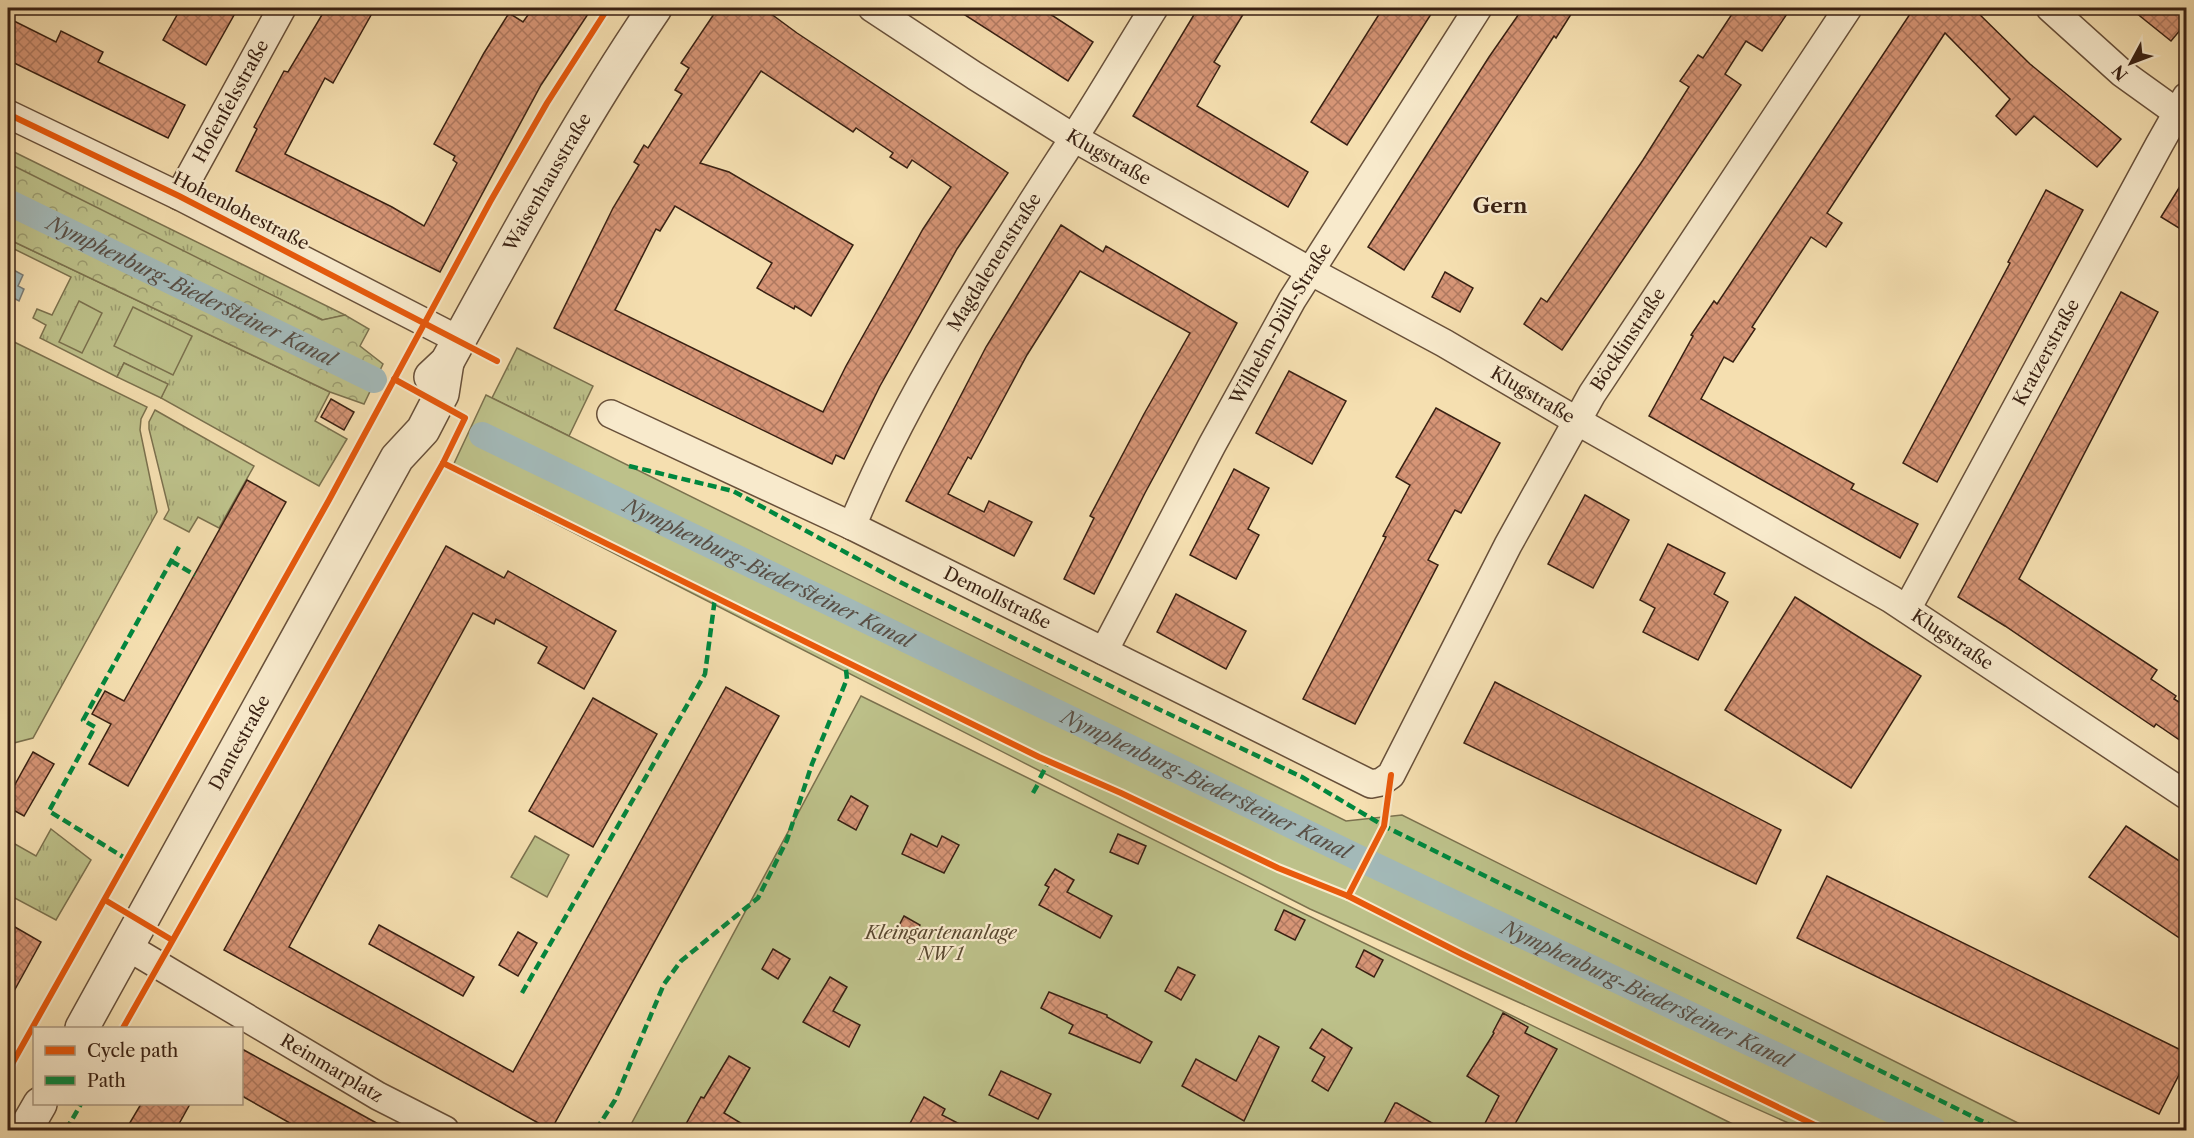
<svg xmlns="http://www.w3.org/2000/svg" width="2194" height="1138" font-family="'Libre Caslon Text',serif">
<defs>
<pattern id="grass-tufts" width="24" height="20" patternUnits="userSpaceOnUse" patternTransform="scale(1.5)"><rect width="24" height="20" fill="#bdc18a"/><path d="M3 7l-1-3M5 7V3M7 7l1-3M15 17l-1-3M17 17v-4M19 17l1-3" fill="none" stroke="#9b9c70"/></pattern>
<pattern id="forest-crowns" width="20" height="18" patternUnits="userSpaceOnUse" patternTransform="scale(1.5)"><rect width="20" height="18" fill="#bdc18a"/><path d="M2 6a3 3 0 1 1 6 0M12 15a3 3 0 1 1 6 0" fill="none" stroke="#9b9c70"/></pattern>
<pattern id="water-ripples" width="26" height="14" patternUnits="userSpaceOnUse" patternTransform="scale(1.5)"><rect width="26" height="14" fill="#a3b9b8"/><path d="M2 4q2-2 4 0t4 0M15 11q2-2 4 0t4 0" fill="none" stroke="#869694"/></pattern>
<pattern id="building-cross-hatch" width="8" height="8" patternUnits="userSpaceOnUse" patternTransform="scale(1.5)"><rect width="8" height="8" fill="#d69576"/><path d="M0 0l8 8M0 8l8-8" fill="none" stroke="#af7960"/></pattern>
</defs>
<rect width="100%" height="100%" fill="#f5dfb0"/>
<filter id="stains"><feTurbulence type="fractalNoise" baseFrequency=".00333" numOctaves="4"/><feColorMatrix values="0 0 0 0 .2 0 0 0 0 .09 0 0 0 0 .02 0 0 0 .5 -.17"/></filter>
<radialGradient id="worn" r=".72"><stop offset=".6" stop-color="#630" stop-opacity="0"/><stop offset="1" stop-color="#630" stop-opacity=".3"/></radialGradient>
<!-- grass -->
<g fill="url(#grass-tufts)" stroke="#7b714e" stroke-width="1.5">
<polygon points="8,149 345,315 323,320 8,167"/>
<polygon points="8,239 330,392 315,421 347,439 319,486 161,398 167,384 124,363 117,377 40,338 46,325 33,318 37,309 52,315 71,277 8,246"/>
<polygon points="8,339 147,407 141,419 140,430 157,512 33,738 14,743 8,752"/>
<polygon points="517,348 593,386 569,436 492,398"/>
<polygon points="155,410 254,466 219,528 198,517 189,532 164,519 169,510 149,429 149,422"/>
<polygon points="51,829 91,860 56,920 13,897 8,898 8,840 36,856"/>
</g>
<!-- forest -->
<polygon fill="url(#forest-crowns)" stroke="#7b714e" stroke-width="1.5" points="8,163 322,320 345,315 369,329 360,346 383,364 364,404 330,392 8,239"/>
<!-- green -->
<g fill="#bdc18a" stroke="#7b714e" stroke-width="1.5">
<polygon points="79,301 102,313 82,353 59,342"/>
<polygon points="133,307 192,336 173,375 114,346"/>
<polygon points="124,363 168,384 161,398 117,377"/>
<polygon points="486,395 1346,821 1402,815 2032,1130 1804,1130 1310,909 451,470"/>
<polygon points="861,696 1745,1130 628,1130"/>
<polygon points="535,836 569,855 547,897 511,877"/>
</g>
<!-- water -->
<polygon fill="url(#water-ripples)" stroke="#797c76" stroke-width="1.5" points="8,267 23,275 18,286 24,289 19,301 8,295"/>
<g fill="none" stroke-linecap="round" stroke-linejoin="round">
<!-- canal -->
<g stroke="#a3b9b8" stroke-width="26">
<path id="s1" d="M8 202 374 380"/>
<path id="s2" d="M482 435 1365 861 1934 1130"/>
</g>
</g>
<!-- building -->
<g fill="url(#building-cross-hatch)" stroke="#392113" stroke-width="1.5" fill-rule="evenodd">
<polygon points="181,8 238,8 206,65 163,40"/>
<polygon points="326,8 375,8 333,83 325,78 285,154 392,207 424,226 457,163 453,160 455,156 434,144 484,53 509,13 523,22 533,8 592,8 541,85 440,272 236,171 257,129 254,127 284,71 288,72"/>
<path d="M718 8H763L797 33 1008 173 957 249 880 386 844 459 836 455 832 464 554 328 613 208 639 165 634 162 644 145 648 148 682 94 675 90 689 68 681 63ZM761 71 853 132 856 128 893 153 890 157 907 168 912 160 951 187 923 229 846 366 823 412 615 310 656 229 660 231 675 206 772 263 757 288 794 309 795 306 811 316 853 245 729 172 700 163Z"/>
<polygon points="954,8 1041,8 1093,42 1068,81"/>
<polygon points="1198,8 1247,8 1214,62 1220,66 1197,106 1308,172 1288,207 1133,116"/>
<polygon points="1383,8 1435,8 1347,145 1311,122"/>
<polygon points="1523,8 1575,8 1556,38 1554,36 1404,270 1368,247 1489,57"/>
<polygon points="1736,8 1791,8 1762,51 1746,41 1725,74 1741,85 1562,350 1524,324 1541,298 1547,302 1643,160 1689,87 1680,81 1698,55 1703,58"/>
<polygon points="1914,8 1937,8 1945,13 1952,8 1973,8 2030,64 2121,139 2097,167 2034,116 2016,135 1996,116 2010,99 1945,33 1827,213 1842,223 1826,247 1811,237 1752,327 1755,329 1733,362 1724,357 1701,399 1854,484 1851,489 1918,524 1900,558 1649,416 1693,336 1691,335 1714,301 1717,304"/>
<polygon points="2130,8 2175,8 2187,16 2187,22 2171,41"/>
<polygon points="8,18 56,42 61,31 103,52 98,62 185,105 168,138 8,60"/>
<polygon points="2187,175 2187,233 2161,217"/>
<polygon points="2046,190 2083,210 1937,482 1903,463 2010,263 2008,262"/>
<polygon points="1061,225 1103,252 1106,246 1237,323 1145,493 1094,594 1064,579 1094,518 1090,516 1144,414 1190,333 1080,271 1027,355 971,459 968,457 948,494 984,512 989,501 1032,522 1014,556 906,501 986,347"/>
<polygon points="1445,272 1473,288 1460,312 1432,297"/>
<polygon points="2121,292 2158,312 2019,579 2157,670 2151,679 2176,696 2174,699 2187,707 2187,745 2156,724 2154,727 2005,626 1958,597"/>
<polygon points="1289,371 1346,401 1312,464 1256,433"/>
<polygon points="331,399 354,412 344,430 321,417"/>
<polygon points="1436,408 1500,443 1461,513 1455,510 1428,560 1438,565 1355,724 1303,699 1386,537 1383,536 1410,485 1396,477"/>
<polygon points="1234,469 1269,488 1248,529 1259,535 1236,579 1190,555"/>
<polygon points="247,480 286,502 128,786 89,764 111,724 92,714 105,691 124,701"/>
<polygon points="1585,495 1629,520 1593,588 1548,564"/>
<polygon points="1668,544 1725,573 1714,594 1728,602 1698,660 1643,632 1655,608 1640,600"/>
<polygon points="446,546 504,578 508,571 616,631 584,689 538,663 547,647 496,619 494,624 473,613 289,947 513,1072 726,687 779,716 551,1130 224,950"/>
<polygon points="1176,594 1246,631 1226,669 1157,632"/>
<polygon points="1795,597 1921,676 1851,788 1725,710"/>
<polygon points="1495,682 1781,830 1756,884 1464,743"/>
<polygon points="593,698 657,734 593,847 529,811"/>
<polygon points="33,752 54,764 24,816 8,807 8,797"/>
<polygon points="851,796 868,806 856,830 838,820"/>
<polygon points="2126,826 2187,866 2187,943 2089,877"/>
<polygon points="911,834 937,847 942,836 959,845 944,873 902,854"/>
<polygon points="1118,834 1146,846 1138,864 1110,852"/>
<polygon points="1055,869 1074,880 1067,892 1112,916 1100,938 1039,905 1049,887 1045,885"/>
<polygon points="1827,876 2187,1053 2187,1059 2159,1114 1797,938"/>
<polygon points="1284,910 1305,920 1295,940 1275,930"/>
<polygon points="904,916 920,925 911,943 894,935"/>
<polygon points="8,923 41,942 8,1002"/>
<polygon points="379,925 474,977 463,996 369,944"/>
<polygon points="518,932 537,943 518,976 499,965"/>
<polygon points="773,949 790,959 778,979 762,969"/>
<polygon points="1364,950 1383,960 1374,977 1356,967"/>
<polygon points="1178,967 1195,975 1181,1000 1165,991"/>
<polygon points="830,977 847,987 833,1011 860,1025 849,1047 803,1022"/>
<polygon points="1049,992 1107,1015 1107,1017 1152,1042 1140,1063 1069,1033 1073,1025 1041,1008"/>
<polygon points="1503,1013 1528,1027 1525,1033 1557,1049 1511,1131 1481,1131 1499,1096 1467,1076 1494,1033 1493,1032"/>
<polygon points="1322,1029 1352,1048 1328,1091 1312,1081 1325,1057 1310,1048"/>
<polygon points="1259,1036 1279,1047 1244,1121 1182,1086 1196,1059 1236,1081"/>
<polygon points="242,1049 304,1083 391,1131 304,1131 242,1096"/>
<polygon points="729,1056 750,1068 724,1113 754,1131 698,1131 686,1124 701,1097 704,1098"/>
<polygon points="1001,1071 1051,1094 1038,1119 989,1095"/>
<polygon points="924,1097 945,1109 942,1115 973,1131 906,1131"/>
<polygon points="1395,1103 1397,1103 1446,1131 1380,1131"/>
<polygon points="141,1104 190,1104 175,1131 125,1131"/>
</g>
<g fill="none" stroke-linecap="round" stroke-linejoin="round">
<!-- minor casing -->
<g stroke="#68503a" stroke-width="30">
<g id="minor">
<path id="s3" d="M872 8 975 76 1074 138 1310 271 1444 343 1577 421 1891 599 2186 795"/>
<polyline points="2050,8 2122,73 2186,119"/>
<polyline points="8,114 179,196 459,340"/>
<path id="s4" d="M179 196 282 8"/>
<path id="s5" d="M611 414 852 526 1371 784 1381 782 1391 775 1508 545 1592 394 1848 8"/>
<path id="s6" d="M852 526C909 389 992 264 1073 139 1101 96 1127 51 1154 8"/>
<path id="s7" d="M1907 609 2159 145 2186 97"/>
<path id="s8" d="M1104 651 1212 445 1292 300 1478 8"/>
<path id="s9" d="M128 947 378 1096 445 1130"/>
</g>
</g>
<!-- tertiary casing -->
<g stroke="#68503a" stroke-width="36">
<g id="tertiary">
<path id="s10" d="M431 377 447 362C513 242 578 121 655 8"/>
<path id="s11" d="M82 1028 397 458 423 430 437 403 442 394 447 362"/>
<polyline points="25,1130 40,1104"/>
</g>
</g>
<!-- minor -->
<use href="#minor" stroke="#f8eacc" stroke-width="27"/>
<!-- tertiary -->
<use href="#tertiary" stroke="#f8eacc" stroke-width="33"/>
<!-- quiet -->
<g stroke="#00873e" stroke-width="4.5" stroke-dasharray="9 4.5" stroke-linecap="butt">
<polyline points="629,466 733,491 900,582 1133,697 1302,777 1384,826 2000,1130"/>
<polyline points="171,561 195,575"/>
<polyline points="1040,778 1049,761"/>
<polyline points="1033,793 1038,784"/>
<polyline points="128,860 49,811 95,727 83,720 180,545"/>
<polyline points="522,993 705,674 715,598"/>
<polyline points="66,1130 81,1104"/>
<polyline points="596,1130 615,1100 664,984 681,961 758,898 787,840 812,764 847,679 845,661"/>
</g>
<!-- cycleway casing -->
<g stroke="#f8eacc" stroke-width="10">
<g id="cycleway">
<polyline points="8,114 179,196 497,361"/>
<polyline points="443,463 1039,757 1121,793 1278,868 1348,896 1462,954 1825,1130"/>
<polyline points="1348,896 1384,826 1391,775"/>
<polyline points="105,900 172,940"/>
<polyline points="123,1028 443,463 465,418 394,379"/>
<polyline points="8,1071 329,500 490,202 547,103 608,8"/>
</g>
</g>
<!-- cycleway -->
<use href="#cycleway" stroke="#e8590c" stroke-width="6"/>
</g>
<g text-anchor="middle" dominant-baseline="central" stroke-width="4.5" stroke-linejoin="round" paint-order="stroke">
<!-- street labels -->
<g font-size="18" fill="#392113" stroke="#f8eacc">
<text stroke="none"><textPath href="#s4" startOffset="108">Hofenfelsstraße</textPath></text>
<text stroke="none"><textPath href="#s3" startOffset="280">Klugstraße</textPath></text>
<text stroke="none"><textPath href="#s10" startOffset="228">Waisenhausstraße</textPath></text>
<text transform="translate(241 211) rotate(27)">Hohenlohestraße</text>
<text stroke="none"><textPath href="#s6" startOffset="300">Magdalenenstraße</textPath></text>
<text stroke="none"><textPath href="#s8" startOffset="372">Wilhelm-Düll-Straße</textPath></text>
<text stroke="none"><textPath href="#s5" startOffset="1364">Böcklinstraße</textPath></text>
<text stroke="none"><textPath href="#s7" startOffset="292">Kratzerstraße</textPath></text>
<text stroke="none"><textPath href="#s3" startOffset="766">Klugstraße</textPath></text>
<text stroke="none"><textPath href="#s5" startOffset="428">Demollstraße</textPath></text>
<text stroke="none"><textPath href="#s3" startOffset="1252">Klugstraße</textPath></text>
<text stroke="none"><textPath href="#s11" startOffset="326">Dantestraße</textPath></text>
<text stroke="none"><textPath href="#s9" startOffset="237">Reinmarplatz</textPath></text>
</g>
<!-- park labels -->
<g font-size="18" font-style="italic" fill="#5a4931" stroke="#f8eacc">
<text x="941" y="933">Kleingartenanlage<tspan x="941" dy="21">NW 1</tspan></text>
</g>
<!-- water labels -->
<g font-size="20" font-style="italic" fill="#594f45" stroke="#f8eacc">
<text stroke="none"><textPath href="#s1" startOffset="204">Nymphenburg-Biedersteiner Kanal</textPath></text>
<text stroke="none"><textPath href="#s2" startOffset="318">Nymphenburg-Biedersteiner Kanal</textPath></text>
<text stroke="none"><textPath href="#s2" startOffset="804">Nymphenburg-Biedersteiner Kanal</textPath></text>
<text stroke="none"><textPath href="#s2" startOffset="1292">Nymphenburg-Biedersteiner Kanal</textPath></text>
</g>
<!-- quarter labels -->
<g font-size="21" font-weight="bold" fill="#392113" stroke="#f8eacc">
<text x="1500" y="205">Gern</text>
</g>
</g>
<!-- margin -->
<rect width="2194" height="1138" fill="none" stroke="#f5dfb0" stroke-width="30"/>
<rect x="9" y="9" width="2176" height="1120" fill="none" stroke="#392113" stroke-width="3"/>
<rect x="15" y="15" width="2164" height="1108" fill="none" stroke="#392113" stroke-width="1.5"/>
<!-- legend -->
<rect x="33" y="1027" width="210" height="78" fill="#f8eacc" stroke="#ac9a82" stroke-width="1.5"/>
<rect x="45" y="1046" width="30" height="9" fill="#e8590c" stroke="#ac9a82" stroke-width="1.5"/>
<text x="87" y="1057" font-size="18" fill="#392113">Cycle path</text>
<rect x="45" y="1076" width="30" height="9" fill="#00873e" stroke="#ac9a82" stroke-width="1.5"/>
<text x="87" y="1087" font-size="18" fill="#392113">Path</text>
<!-- north arrow -->
<g transform="translate(2131 63) rotate(229)" stroke="#f8eacc" stroke-width="4.5" paint-order="stroke">
<path d="M0-4.5L10 22L0 15L-10 22Z" fill="#392113"/>
<text y="-9" font-size="16" font-weight="bold" text-anchor="middle" fill="#392113">N</text>
</g>
<rect width="100%" height="100%" filter="url(#stains)"/>
<rect width="100%" height="100%" fill="url(#worn)"/>
</svg>
